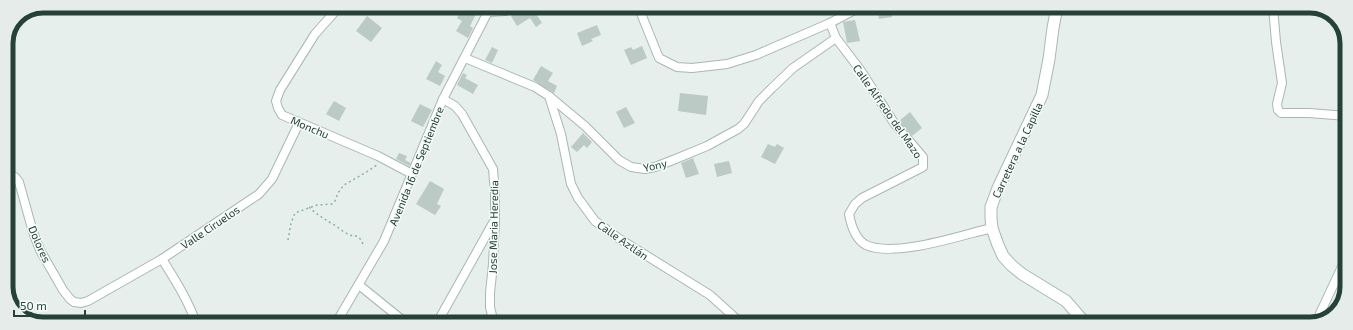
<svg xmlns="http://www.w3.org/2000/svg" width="1353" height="330" font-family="'Exo 2',sans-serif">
<rect width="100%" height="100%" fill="#e6efeb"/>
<!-- building -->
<g fill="#bbcac4">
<polygon points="463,6 480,6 470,26 473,28 468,38 456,31 462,21 457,18"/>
<polygon points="527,6 531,6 542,23 536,27 530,18 517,26 511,16"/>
<polygon points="877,6 891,7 892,17 879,19"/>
<polygon points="367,16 382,28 371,42 356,31"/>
<polygon points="855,20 860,41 847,43 843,22"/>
<polygon points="597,25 601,35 591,39 593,41 582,46 577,33"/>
<polygon points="642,46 647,58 631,65 624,50 631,47 633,50"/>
<polygon points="492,47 498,50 492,63 485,60"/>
<polygon points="436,61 442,65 438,72 445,76 440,86 426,79"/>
<polygon points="541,66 553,73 548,81 557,86 554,93 533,80"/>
<polygon points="463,73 467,75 465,78 478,85 473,94 457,85"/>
<polygon points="680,93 708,96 706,115 678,111"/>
<polygon points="334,101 346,108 339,121 326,114"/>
<polygon points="420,104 432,110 423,127 411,121"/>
<polygon points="626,107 635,123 624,128 616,112"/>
<polygon points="910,112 922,128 912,136 899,121"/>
<polygon points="583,133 592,142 587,148 584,145 577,152 571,147"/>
<polygon points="768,144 775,147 777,144 784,148 775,164 761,157"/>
<polygon points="399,153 407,156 405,160 411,163 409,166 396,159"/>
<polygon points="693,158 699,174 686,178 681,163"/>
<polygon points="729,161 732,173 717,177 714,164"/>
<polygon points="430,181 444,189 437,204 441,206 435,215 416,204"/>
</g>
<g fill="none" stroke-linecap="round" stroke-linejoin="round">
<!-- street casing -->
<g stroke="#a8b8b2" stroke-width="10">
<g id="street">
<polyline points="340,6 315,34 280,90 276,101 278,108 282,115 378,156 412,174"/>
<polyline points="638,6 659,58 677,67 692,68 727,64 756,55 830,23 862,6"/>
<polyline points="1273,7 1276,42 1282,83 1277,104 1278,110 1281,113 1309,113 1347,116"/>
<polyline points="488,12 505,11 518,6"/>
<path d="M830 23 836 38 861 71 894 123 923 157V167L862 198 855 204 849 214C851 225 855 239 866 245 895 258 961 235 992 228"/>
<polyline points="465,58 535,87 549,96 585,126 619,160 631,167 645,169 655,167 673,160 707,146 738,129 744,124 759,101 772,88 793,68 836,38"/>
<polyline points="549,96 561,134 571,184 578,198 595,221 618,238 710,295 742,324"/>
<polyline points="443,99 455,106 462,114 493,169 495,193 495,220 493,264 490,293 490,307 494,324"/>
<polyline points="6,172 15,177 19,182 33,232 40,250 63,290 70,299 74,302 81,303 88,301 162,259 259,194 272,179 299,123"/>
<path d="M162 259C175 280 188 300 196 323"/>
<polyline points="359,285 406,323"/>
<polyline points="1316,322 1346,258"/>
<polyline points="336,323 384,241 443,99 491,6"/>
<polyline points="437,323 493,223"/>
</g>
</g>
<!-- secondary casing -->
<g stroke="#a4bbb3" stroke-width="13">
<polyline id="secondary" points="1057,7 1053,28 1049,59 1042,95 998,188 991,207 991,218 992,228 998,245 1003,256 1011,265 1022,274 1066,301 1086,324"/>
</g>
<!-- path -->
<g stroke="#86b3a5" stroke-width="1.5" stroke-dasharray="2 3" stroke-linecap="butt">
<path d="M309 207C317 215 326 220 336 226 339 228 342 231 346 233 354 239 357 231 363 244"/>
<polyline points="288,240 291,223 295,213 317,205 332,204 335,201 338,193 344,185 365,173 377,165"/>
</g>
<!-- street -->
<use href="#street" stroke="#fff" stroke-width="8"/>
<!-- secondary -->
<use href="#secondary" stroke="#fff" stroke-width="11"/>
</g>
<g text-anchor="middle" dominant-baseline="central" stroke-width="3" stroke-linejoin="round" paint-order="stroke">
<!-- street labels -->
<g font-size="11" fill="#24423a" stroke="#f7fbf9">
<text transform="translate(888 111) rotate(55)">Calle Alfredo del Mazo</text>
<text transform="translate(310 127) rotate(23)">Monchu</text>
<text transform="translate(1017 150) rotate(-65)">Carretera a la Capilla</text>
<text transform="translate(655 165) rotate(-13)">Yony</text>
<text transform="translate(416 166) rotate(-68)">Avenida 16 de Septiembre</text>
<text transform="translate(210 227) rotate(-34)">Valle Ciruelos</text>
<text transform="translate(493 227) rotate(-89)">Jose Maria Heredia</text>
<text transform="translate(623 240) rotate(35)">Calle Aztlán</text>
<text transform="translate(40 244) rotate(66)">Dolores</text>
</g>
</g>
<!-- crop -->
<path d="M0 0H1353V330H0ZM43 13H1310A30 30 0 0 1 1340 43V287A30 30 0 0 1 1310 317H43A30 30 0 0 1 13 287V43A30 30 0 0 1 43 13Z" fill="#e6ecea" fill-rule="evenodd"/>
<path fill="none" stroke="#24423a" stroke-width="5" d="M43 13H1310A30 30 0 0 1 1340 43V287A30 30 0 0 1 1310 317H43A30 30 0 0 1 13 287V43A30 30 0 0 1 43 13Z"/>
<!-- scale -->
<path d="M14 310v6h71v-6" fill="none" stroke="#24423a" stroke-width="2"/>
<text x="20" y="310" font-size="12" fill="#24423a" stroke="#f7fbf9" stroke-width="3" paint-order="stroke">50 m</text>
</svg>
